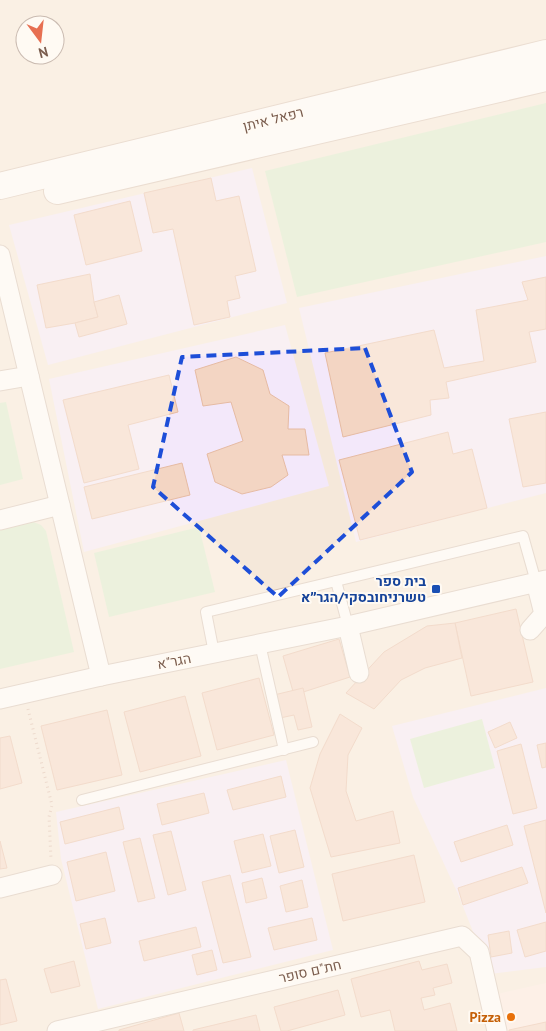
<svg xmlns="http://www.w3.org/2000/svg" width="546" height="1031" font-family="'PT Sans',Heebo,sans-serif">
<rect width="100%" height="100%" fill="#fdf6ec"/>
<!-- residential -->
<path fill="#f5e8da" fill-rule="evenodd" d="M0 0H546V1031H0ZM25 25H55V55H25Z"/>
<!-- commercial -->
<polygon fill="#fde8e0" points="546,983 546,1031 506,1031 497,994"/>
<!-- education -->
<g fill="#f3e8fa">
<polygon points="252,168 287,303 48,365 9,225"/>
<polygon points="546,256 546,493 356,542 299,308"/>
<polygon points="285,325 329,486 84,552 49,379"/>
<polygon points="546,688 546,967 490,974 458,894 413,797 392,726"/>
<polygon points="286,760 333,950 98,1009 61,859 56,812"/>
</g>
<!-- green -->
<g fill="#d8ecc9">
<polygon points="546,103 546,242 297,297 265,171"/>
<polygon points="6,402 23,479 0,485 0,403"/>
<polygon points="31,521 41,525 46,531 74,652 0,669 0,528"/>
<polygon points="199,527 215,592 109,617 94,553"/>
<polygon points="482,719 495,768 424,788 410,739"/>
</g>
<!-- building -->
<g fill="#f3d5c3" stroke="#e6bba3">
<polygon points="211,178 216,201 239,196 256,271 235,276 240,298 227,301 230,317 194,325 173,229 153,233 144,193"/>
<polygon points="130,201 142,251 86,265 74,215"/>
<polygon points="90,274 94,302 98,317 75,323 46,328 37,285"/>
<polygon points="546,277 546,329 529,332 536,362 446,382 449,398 430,400 431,415 343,437 325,353 434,330 444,368 484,361 476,310 528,300 522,282"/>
<polygon points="119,295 127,324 79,337 75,323 98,317 94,302"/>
<polygon points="236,357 263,370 270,394 289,406 288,429 305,429 309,455 282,455 288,475 271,487 242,494 215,482 207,454 243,441 231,402 203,406 195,370"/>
<polygon points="169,375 178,412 128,425 139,469 84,483 63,400"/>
<polygon points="546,412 546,483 523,487 509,419"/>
<polygon points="448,432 453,454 472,449 487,508 360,540 339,460"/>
<polygon points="182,463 190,495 92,519 84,487"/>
<polygon points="516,609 533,682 471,696 455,623"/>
<polygon points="455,623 462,658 425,668 401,680 374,709 346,693 384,652 427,626"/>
<polygon points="339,639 350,677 294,695 283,656"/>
<polygon points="259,678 274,735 217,750 202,693"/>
<polygon points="303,688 312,727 298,730 294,715 280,718 274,695"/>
<polygon points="185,696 201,756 140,772 124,712"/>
<polygon points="107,710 122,775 57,790 41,726"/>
<polygon points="340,714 362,728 348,755 346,791 356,821 393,811 400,843 331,857 310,788 320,754"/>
<polygon points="510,722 517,738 495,748 488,732"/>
<polygon points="10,736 22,783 0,789 0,738"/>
<polygon points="546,743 546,767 542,768 537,745"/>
<polygon points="521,744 537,808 513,814 497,751"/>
<polygon points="281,776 286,797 233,810 227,790"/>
<polygon points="204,793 209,813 162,825 157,804"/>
<polygon points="119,807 124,829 65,844 60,822"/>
<polygon points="546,820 546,913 524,826"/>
<polygon points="507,825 513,845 461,862 454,842"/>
<polygon points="295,830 304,867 279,873 270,836"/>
<polygon points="171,831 186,890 168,895 153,835"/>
<polygon points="263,834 271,866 242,873 234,841"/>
<polygon points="140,838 155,898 138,902 123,842"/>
<polygon points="0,841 7,868 0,869"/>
<polygon points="106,852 115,891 76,901 67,862"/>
<polygon points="414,855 425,902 343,921 332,874"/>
<polygon points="522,867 528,883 463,905 458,888"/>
<polygon points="230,875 251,957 223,963 202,882"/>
<polygon points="262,878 267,898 246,903 242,883"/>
<polygon points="302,880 308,907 286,912 280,886"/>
<polygon points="105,918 111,943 86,949 80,924"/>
<polygon points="312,918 317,940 274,950 268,928"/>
<polygon points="546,922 546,951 525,957 517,930"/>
<polygon points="196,927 201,947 144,961 139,941"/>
<polygon points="509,931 512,953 491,957 488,935"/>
<polygon points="212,950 217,970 197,975 192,955"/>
<polygon points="74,961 80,986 51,993 44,969"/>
<polygon points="419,961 422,970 447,964 452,983 433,988 435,995 421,998 424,1010 450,1003 457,1031 395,1031 390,1010 361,1017 351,979"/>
<polygon points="6,979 17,1021 0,1025 0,980"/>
<polygon points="338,990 345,1015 287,1031 281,1031 274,1007"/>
<polygon points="179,1013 184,1031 119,1031 119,1030"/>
<polygon points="256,1015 260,1031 193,1031 193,1030"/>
<polygon points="546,1022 546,1031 509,1031 509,1030"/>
</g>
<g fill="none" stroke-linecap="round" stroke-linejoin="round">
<!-- lane casing -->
<g stroke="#d1beb0" stroke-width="12">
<g id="lane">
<polyline points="336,581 523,536 536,582"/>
<polyline points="260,644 284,750"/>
<polyline points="214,653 206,612 336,581 348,626"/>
<polyline points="82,800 313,742"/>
</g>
</g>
<!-- street casing -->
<g stroke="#d1beb0" stroke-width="21">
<g id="street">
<polyline points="0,255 101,676"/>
<polyline points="0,381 29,376"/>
<polyline points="0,520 60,505"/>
<polyline points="348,626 359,673"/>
<polyline points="530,630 544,614 536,582"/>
<polyline points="0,699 101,676 348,626 546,580"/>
<polyline points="0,888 52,875"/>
<polyline points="57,1031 462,936 479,952 497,1031"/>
</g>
</g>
<!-- secondary casing -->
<g stroke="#d6c0b0" stroke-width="28">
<g id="secondary">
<polyline points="0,186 546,53"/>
<polyline points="57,191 546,78"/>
</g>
</g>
<!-- path -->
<polyline stroke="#d9b8a5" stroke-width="3" stroke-dasharray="1 4" stroke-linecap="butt" points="28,709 52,805 49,817 51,859"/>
<!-- lane -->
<use href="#lane" stroke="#fff" stroke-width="10"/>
<!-- street -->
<use href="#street" stroke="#fff" stroke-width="19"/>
<!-- secondary -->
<use href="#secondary" stroke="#fff" stroke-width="26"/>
</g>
<!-- marked area -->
<path d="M0 0H546V1031H0ZM365 348 412 472 278 597 153 487 182 357Z" fill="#fdf6ec" fill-opacity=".55" fill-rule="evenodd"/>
<path fill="none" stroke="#1d4ed8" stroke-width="4" stroke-dasharray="10 6" stroke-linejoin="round" d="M365 348 412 472 278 597 153 487 182 357Z"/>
<!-- markers -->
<rect fill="#1a4fb4" stroke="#fffaf3" stroke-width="2" x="431" y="584" width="10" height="10" rx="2.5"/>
<circle fill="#e8710a" stroke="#fffaf3" stroke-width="2" cx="511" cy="1017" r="5"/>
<g text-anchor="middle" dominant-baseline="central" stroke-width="4" stroke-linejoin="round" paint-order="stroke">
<!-- street labels -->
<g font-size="14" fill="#7a5c4d" stroke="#fffaf3">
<text transform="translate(273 119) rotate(-14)">רפאל איתן</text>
<text transform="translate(174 661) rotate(-11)">הגר"א</text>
<text transform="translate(310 971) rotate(-13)">חת"ם סופר</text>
</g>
<!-- transit labels -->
<g font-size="14" font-weight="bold" fill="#164399" stroke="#fffaf3" text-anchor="end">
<text x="426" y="581">בית ספר<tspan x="426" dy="16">טשרניחובסקי/הגר״א</tspan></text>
</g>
<!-- food labels -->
<g font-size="14" font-weight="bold" fill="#c56008" stroke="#fffaf3" text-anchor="end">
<text x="501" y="1017">Pizza</text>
</g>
</g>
<!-- north arrow -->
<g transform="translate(40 40) rotate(165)"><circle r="24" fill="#fffaf3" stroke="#cabbb1"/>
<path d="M0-4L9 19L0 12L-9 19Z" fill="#e76f51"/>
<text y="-8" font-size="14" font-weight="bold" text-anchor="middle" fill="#7a5c4d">N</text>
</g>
</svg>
